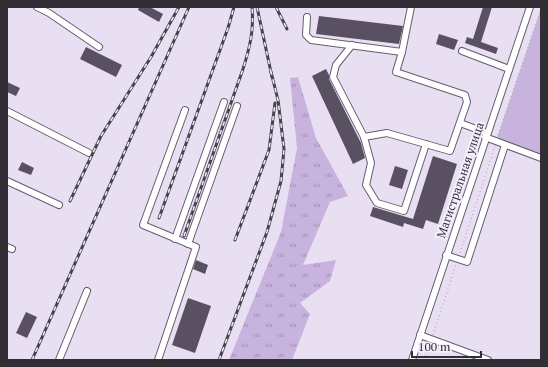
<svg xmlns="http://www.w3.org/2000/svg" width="548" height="367" font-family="'PT Serif',serif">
<defs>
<pattern id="park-tufts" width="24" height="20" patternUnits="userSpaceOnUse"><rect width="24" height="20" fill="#c8b3de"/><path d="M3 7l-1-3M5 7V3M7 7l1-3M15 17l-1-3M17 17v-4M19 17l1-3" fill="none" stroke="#a392b5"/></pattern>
</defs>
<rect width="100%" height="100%" fill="#e9dff3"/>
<!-- grass -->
<polygon fill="#c8b3de" points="541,9 541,158 496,141"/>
<!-- park -->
<polygon fill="url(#park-tufts)" points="298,77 316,138 348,196 330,202 303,265 336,260 330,281 300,303 310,314 292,360 229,360 281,232 297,148 290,78"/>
<!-- building -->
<g fill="#595162">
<polygon points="139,7 150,7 163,14 159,22 138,10"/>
<polygon points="483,7 492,7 481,42 498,48 496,54 465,43 467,37 473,39"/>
<polygon points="319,16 403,26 399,44 316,34"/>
<polygon points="439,34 458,40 454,50 436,44"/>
<polygon points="86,47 122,65 116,77 80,59"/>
<polygon points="326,69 329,75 329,79 361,143 365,158 353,164 312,76"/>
<polygon points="7,82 20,88 16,96 7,92"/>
<polygon points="433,156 457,164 438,224 426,220 423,229 404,223 403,227 370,216 373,207 413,219"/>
<polygon points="22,162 34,168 31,175 18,170"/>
<polygon points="395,166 408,170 402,189 389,185"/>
<polygon points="196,260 208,265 205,274 193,269"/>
<polygon points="188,298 211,306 195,353 172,345"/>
<polygon points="26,312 37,317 27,338 16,333"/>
</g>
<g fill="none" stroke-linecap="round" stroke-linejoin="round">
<!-- minor casing -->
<g stroke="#655d6d" stroke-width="8">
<g id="minor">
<polyline points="37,7 49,13 99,47"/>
<polyline points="307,17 306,35 311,40 402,52"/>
<polyline points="352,45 336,65 333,77 364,137 371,163 366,185 377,203 404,211 426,144"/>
<polyline points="462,51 509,69"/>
<polyline points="7,111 89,153"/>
<polyline points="460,123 487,133"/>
<polyline points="364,137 387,133 450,151 467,102 465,95 396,72 402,52 411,7"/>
<polyline points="485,137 541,158"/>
<polyline points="7,181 59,205"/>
<polyline points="175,239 224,102"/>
<polyline points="188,244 237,106"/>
<polyline points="7,247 12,249"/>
<polyline points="446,255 467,262 505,145"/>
<polyline points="420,335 488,360"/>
<polyline points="59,360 87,291"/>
<polyline points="158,360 196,247 143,225 185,110"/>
<polyline points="412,360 530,7"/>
</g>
</g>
<!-- path -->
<g stroke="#a39cab" stroke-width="1" stroke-dasharray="1 3" stroke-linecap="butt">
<polyline points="498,135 541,9"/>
<polyline points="460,253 495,146"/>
<polyline points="433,335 456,264"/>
<polyline points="424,360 430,344"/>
</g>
<!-- minor -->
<use href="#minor" stroke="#fff" stroke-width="6"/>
<!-- rail casing -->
<g stroke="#47434b" stroke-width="3">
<g id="rail">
<polyline points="257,7 272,77"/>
<polyline points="276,7 287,29"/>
<polyline points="70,201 101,136 151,57 179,7"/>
<polyline points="159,218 228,28 234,7"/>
<path d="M184 236 243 69C250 47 254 30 252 7"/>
<polyline points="235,240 269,150 275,103"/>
<polyline points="32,360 189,7"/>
<polyline points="219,360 267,232 281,181 284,149 278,100 271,72"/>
</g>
</g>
<!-- rail -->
<use href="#rail" stroke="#f5eefd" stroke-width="1.5" stroke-dasharray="4.5" stroke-linecap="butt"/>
</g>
<g text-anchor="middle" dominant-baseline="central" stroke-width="4" stroke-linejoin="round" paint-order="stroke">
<!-- street labels -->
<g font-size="12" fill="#312e35" stroke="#f5eefd">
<text transform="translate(460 180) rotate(-71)">Магистральная улица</text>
</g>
</g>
<!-- border -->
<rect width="548" height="367" fill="none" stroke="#312e35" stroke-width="16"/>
<!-- scale -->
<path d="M412 351v6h69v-6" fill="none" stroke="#312e35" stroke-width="2"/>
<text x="418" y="351" font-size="12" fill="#312e35" stroke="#f5eefd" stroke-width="3" paint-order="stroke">100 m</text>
</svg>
